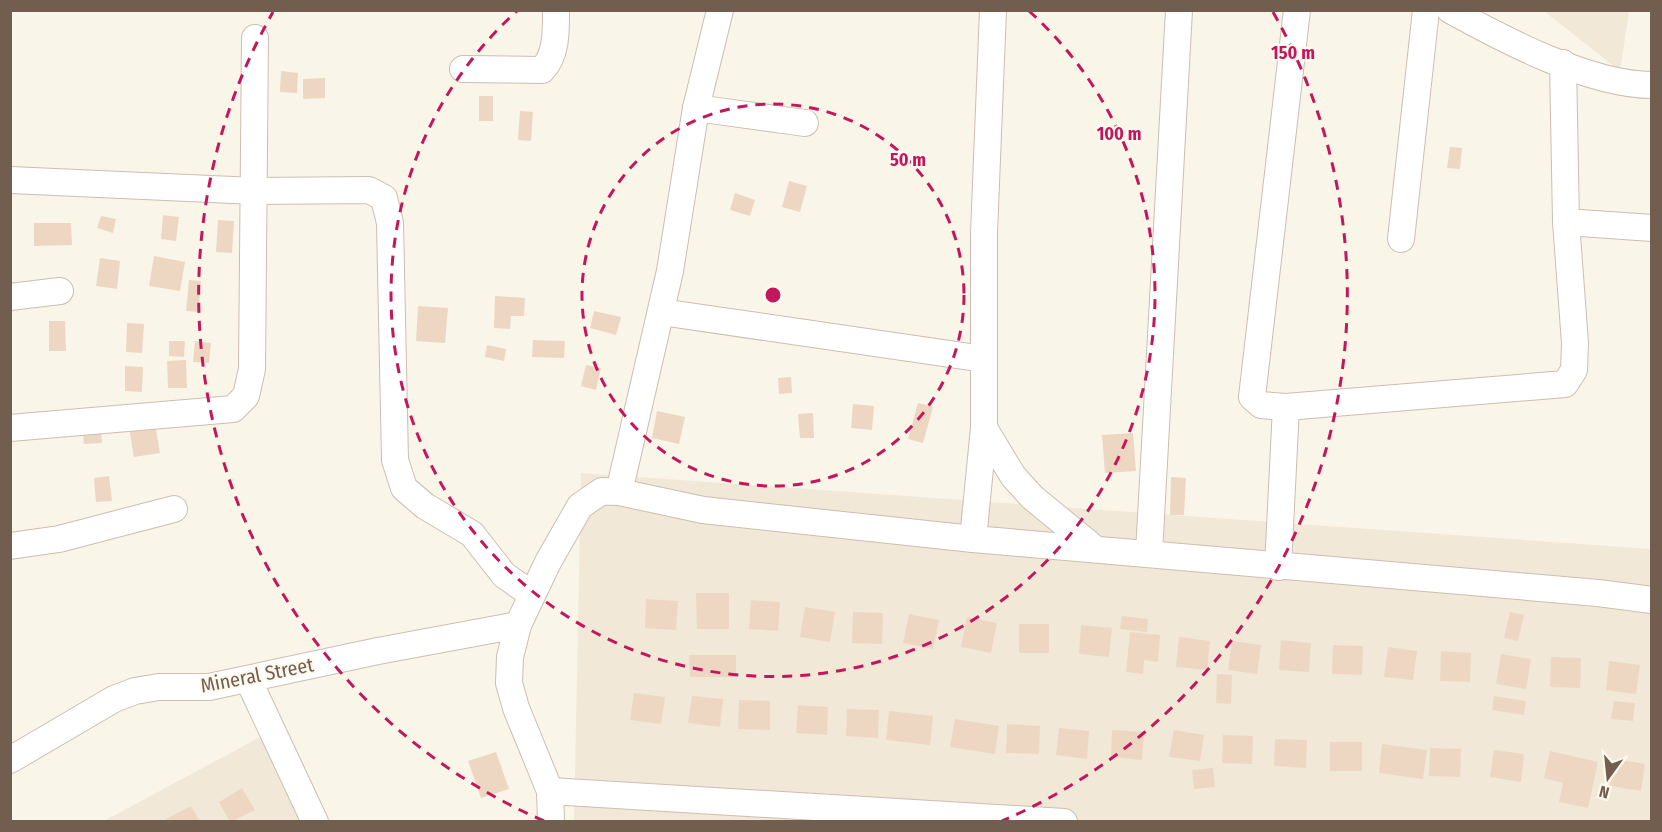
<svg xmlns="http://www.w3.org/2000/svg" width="1662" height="832" font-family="'Fira Sans Condensed',sans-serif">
<rect width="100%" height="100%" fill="#faf5e9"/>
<!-- residential -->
<g fill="#f1e8d8">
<polygon points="1544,11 1629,11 1620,71"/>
<polygon points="581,473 1651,549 1651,821 574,822"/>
<polygon points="277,728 322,822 102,822"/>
</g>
<!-- building -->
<g fill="#edd7c3">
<polygon points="281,71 298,73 297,93 280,92"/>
<polygon points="325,78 325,98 303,99 303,79"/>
<rect x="479" y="96" width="14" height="25"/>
<polygon points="520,111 533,112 531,141 518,140"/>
<polygon points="1450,147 1462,148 1460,169 1447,168"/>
<polygon points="789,181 807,186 800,212 782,207"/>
<polygon points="735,193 755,200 750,216 730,210"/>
<polygon points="163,215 179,217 176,241 161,239"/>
<polygon points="101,216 116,219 113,233 97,228"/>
<polygon points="218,220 234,221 232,253 216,252"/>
<polygon points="34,223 71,223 72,245 34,246"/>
<polygon points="154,256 185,262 180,291 149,286"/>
<polygon points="100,258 120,261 117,289 96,286"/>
<polygon points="189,280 201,281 198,312 186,311"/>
<polygon points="495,296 525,298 524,316 511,316 510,329 494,328"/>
<polygon points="418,306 448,308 445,343 416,341"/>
<polygon points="594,311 621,317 616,335 590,328"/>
<polygon points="49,321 65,321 66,351 49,351"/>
<polygon points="127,323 144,324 142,353 126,352"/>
<polygon points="533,340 565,341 564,358 532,357"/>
<polygon points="169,341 185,341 184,357 169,356"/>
<polygon points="195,341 211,343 209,363 193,362"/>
<polygon points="487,345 506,349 504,361 485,357"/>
<polygon points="186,360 187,388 168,388 167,361"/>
<polygon points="586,365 601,368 596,390 581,386"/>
<polygon points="125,366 143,367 142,392 125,391"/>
<polygon points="791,377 792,393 779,394 778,378"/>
<polygon points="918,403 933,407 923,443 908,439"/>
<polygon points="853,404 874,406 872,430 851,428"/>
<polygon points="657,411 685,417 679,444 652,438"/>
<polygon points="813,413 814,438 800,438 798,414"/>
<polygon points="100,417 102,443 84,444 82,419"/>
<polygon points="155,423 160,453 134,457 129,428"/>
<polygon points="1133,433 1136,471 1105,473 1102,435"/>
<polygon points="109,476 112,501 96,502 94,478"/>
<polygon points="1171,477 1186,478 1184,515 1170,515"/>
<polygon points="696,593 729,593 729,629 697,629"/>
<polygon points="646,599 678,601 676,630 645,628"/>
<polygon points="751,600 780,602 778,631 749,629"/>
<polygon points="805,607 835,612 830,642 800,637"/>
<polygon points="853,612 883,613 882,644 852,643"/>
<polygon points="1510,612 1524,615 1518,641 1504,638"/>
<polygon points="909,614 939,620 933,649 903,643"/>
<polygon points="1122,616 1148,619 1147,632 1120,629"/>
<polygon points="967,617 997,623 991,653 961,647"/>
<rect x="1019" y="624" width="30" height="29"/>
<polygon points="1081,625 1112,628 1109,657 1079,654"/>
<polygon points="1130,632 1160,635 1158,662 1144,660 1143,674 1126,672"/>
<polygon points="1179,637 1210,641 1207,670 1176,667"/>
<polygon points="1281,640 1311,643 1309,672 1279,670"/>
<polygon points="1232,641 1261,645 1257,674 1228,670"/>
<polygon points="1333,645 1363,646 1362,675 1332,674"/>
<polygon points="1388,647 1417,651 1413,680 1384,677"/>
<polygon points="1441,651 1471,653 1470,682 1440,681"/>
<polygon points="1501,654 1531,659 1526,689 1496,684"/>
<polygon points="689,655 736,655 736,677 690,677"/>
<polygon points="1551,657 1581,658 1580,688 1550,687"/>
<polygon points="1609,661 1640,665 1636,694 1606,690"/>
<polygon points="1217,674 1232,675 1231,704 1216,703"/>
<polygon points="634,693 665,697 661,724 630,720"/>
<polygon points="692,696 723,699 720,727 688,723"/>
<polygon points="1494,696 1526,701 1524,715 1492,710"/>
<polygon points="739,700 770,701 770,730 738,729"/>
<polygon points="1614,701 1635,703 1633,721 1611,719"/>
<polygon points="798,705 828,707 827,735 796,733"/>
<polygon points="847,709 879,710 878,738 846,736"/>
<polygon points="889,711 933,716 930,745 886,740"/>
<polygon points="955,719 999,726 995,754 950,747"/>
<polygon points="1007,724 1040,726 1039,754 1006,753"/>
<polygon points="1059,728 1089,731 1087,759 1056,755"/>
<polygon points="1112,730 1144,732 1142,760 1111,757"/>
<polygon points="1174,730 1204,735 1200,761 1169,757"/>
<polygon points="1223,735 1253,736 1252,764 1222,763"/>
<polygon points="1275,739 1307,740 1306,768 1274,766"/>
<rect x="1330" y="742" width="32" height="29"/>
<polygon points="1382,744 1427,750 1423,779 1379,773"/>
<polygon points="1430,748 1461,749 1460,777 1429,776"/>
<polygon points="1494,750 1524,754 1521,782 1490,777"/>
<polygon points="1550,751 1598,762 1588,808 1559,802 1563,783 1544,778"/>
<polygon points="496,752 509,789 481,798 468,761"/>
<polygon points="1615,759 1645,764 1641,791 1610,786"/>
<polygon points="1213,768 1215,787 1194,789 1192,770"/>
<polygon points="242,788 255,810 230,822 219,802"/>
<polygon points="191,806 200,822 168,822 166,819"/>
</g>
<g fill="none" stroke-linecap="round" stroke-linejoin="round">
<!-- minor casing -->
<g stroke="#ccbeb0" stroke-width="28">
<g id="minor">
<polyline points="1297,10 1252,397 1261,405 1286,407 1565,384 1574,370 1575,343 1566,222"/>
<path d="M1450 10C1504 40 1590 85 1652 85"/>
<polyline points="1563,63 1566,222 1652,228"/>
<path d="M463 69 542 70C557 55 556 30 556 10"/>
<polyline points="696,108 805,123"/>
<polyline points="10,180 255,191 369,190 384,198 390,223 395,460 404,488 425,506 472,534 504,575 531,594"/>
<polyline points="1401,239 1426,10"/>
<polyline points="10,297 60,291"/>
<polyline points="661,312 984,359"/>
<polyline points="10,428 233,409 246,396 252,369 255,38"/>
<polyline points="984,428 1013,476 1032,497 1094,548"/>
<polyline points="619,492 670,271 696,108 720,10"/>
<polyline points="973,539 984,428 984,233 993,10"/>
<polyline points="10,546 59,539 174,509"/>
<polyline points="1149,553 1179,10"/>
<polyline points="1278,567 1286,407"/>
<polyline points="248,679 315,822"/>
<polyline points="10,760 114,699 135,691 159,687 209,687 378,651 518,625"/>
<polyline points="550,791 1064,822"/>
<polyline points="551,822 550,791 516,708 509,683 510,657 518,625 548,562 580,506 602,491 619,492 703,510 973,539 1598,593 1652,600"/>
</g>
</g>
<!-- minor -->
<use href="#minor" stroke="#fff" stroke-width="26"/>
</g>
<!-- distance rings -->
<g fill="none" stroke="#c2185b" stroke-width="3" stroke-dasharray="10 8">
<circle cx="773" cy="295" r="191"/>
<path d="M1029 11A382 382 0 1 1 517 11"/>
<path d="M544 821A574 574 0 0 1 273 12M1273 12A574 574 0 0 1 1002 821"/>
</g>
<g text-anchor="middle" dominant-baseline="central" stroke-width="4.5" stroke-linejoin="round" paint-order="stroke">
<!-- street labels -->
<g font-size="20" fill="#725e4f" stroke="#fdf9ef">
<text transform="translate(257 675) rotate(-11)">Mineral Street</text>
</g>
</g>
<circle cx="773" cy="295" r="9" fill="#c2185b" stroke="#fdf9ef" stroke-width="3"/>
<g font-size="18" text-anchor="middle" font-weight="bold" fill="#c2185b" stroke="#fdf9ef" stroke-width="4.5" stroke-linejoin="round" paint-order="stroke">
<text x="1293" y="59">150 m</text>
<text x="1119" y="140">100 m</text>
<text x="908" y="166">50 m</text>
</g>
<!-- border -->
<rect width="1662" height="832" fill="none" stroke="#725e4f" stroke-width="24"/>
<!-- north arrow -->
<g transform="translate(1608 778) rotate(195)" stroke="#fdf9ef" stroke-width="4.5" paint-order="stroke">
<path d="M0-4.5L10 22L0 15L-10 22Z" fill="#725e4f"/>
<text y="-9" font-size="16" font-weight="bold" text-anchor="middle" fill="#725e4f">N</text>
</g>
</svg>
